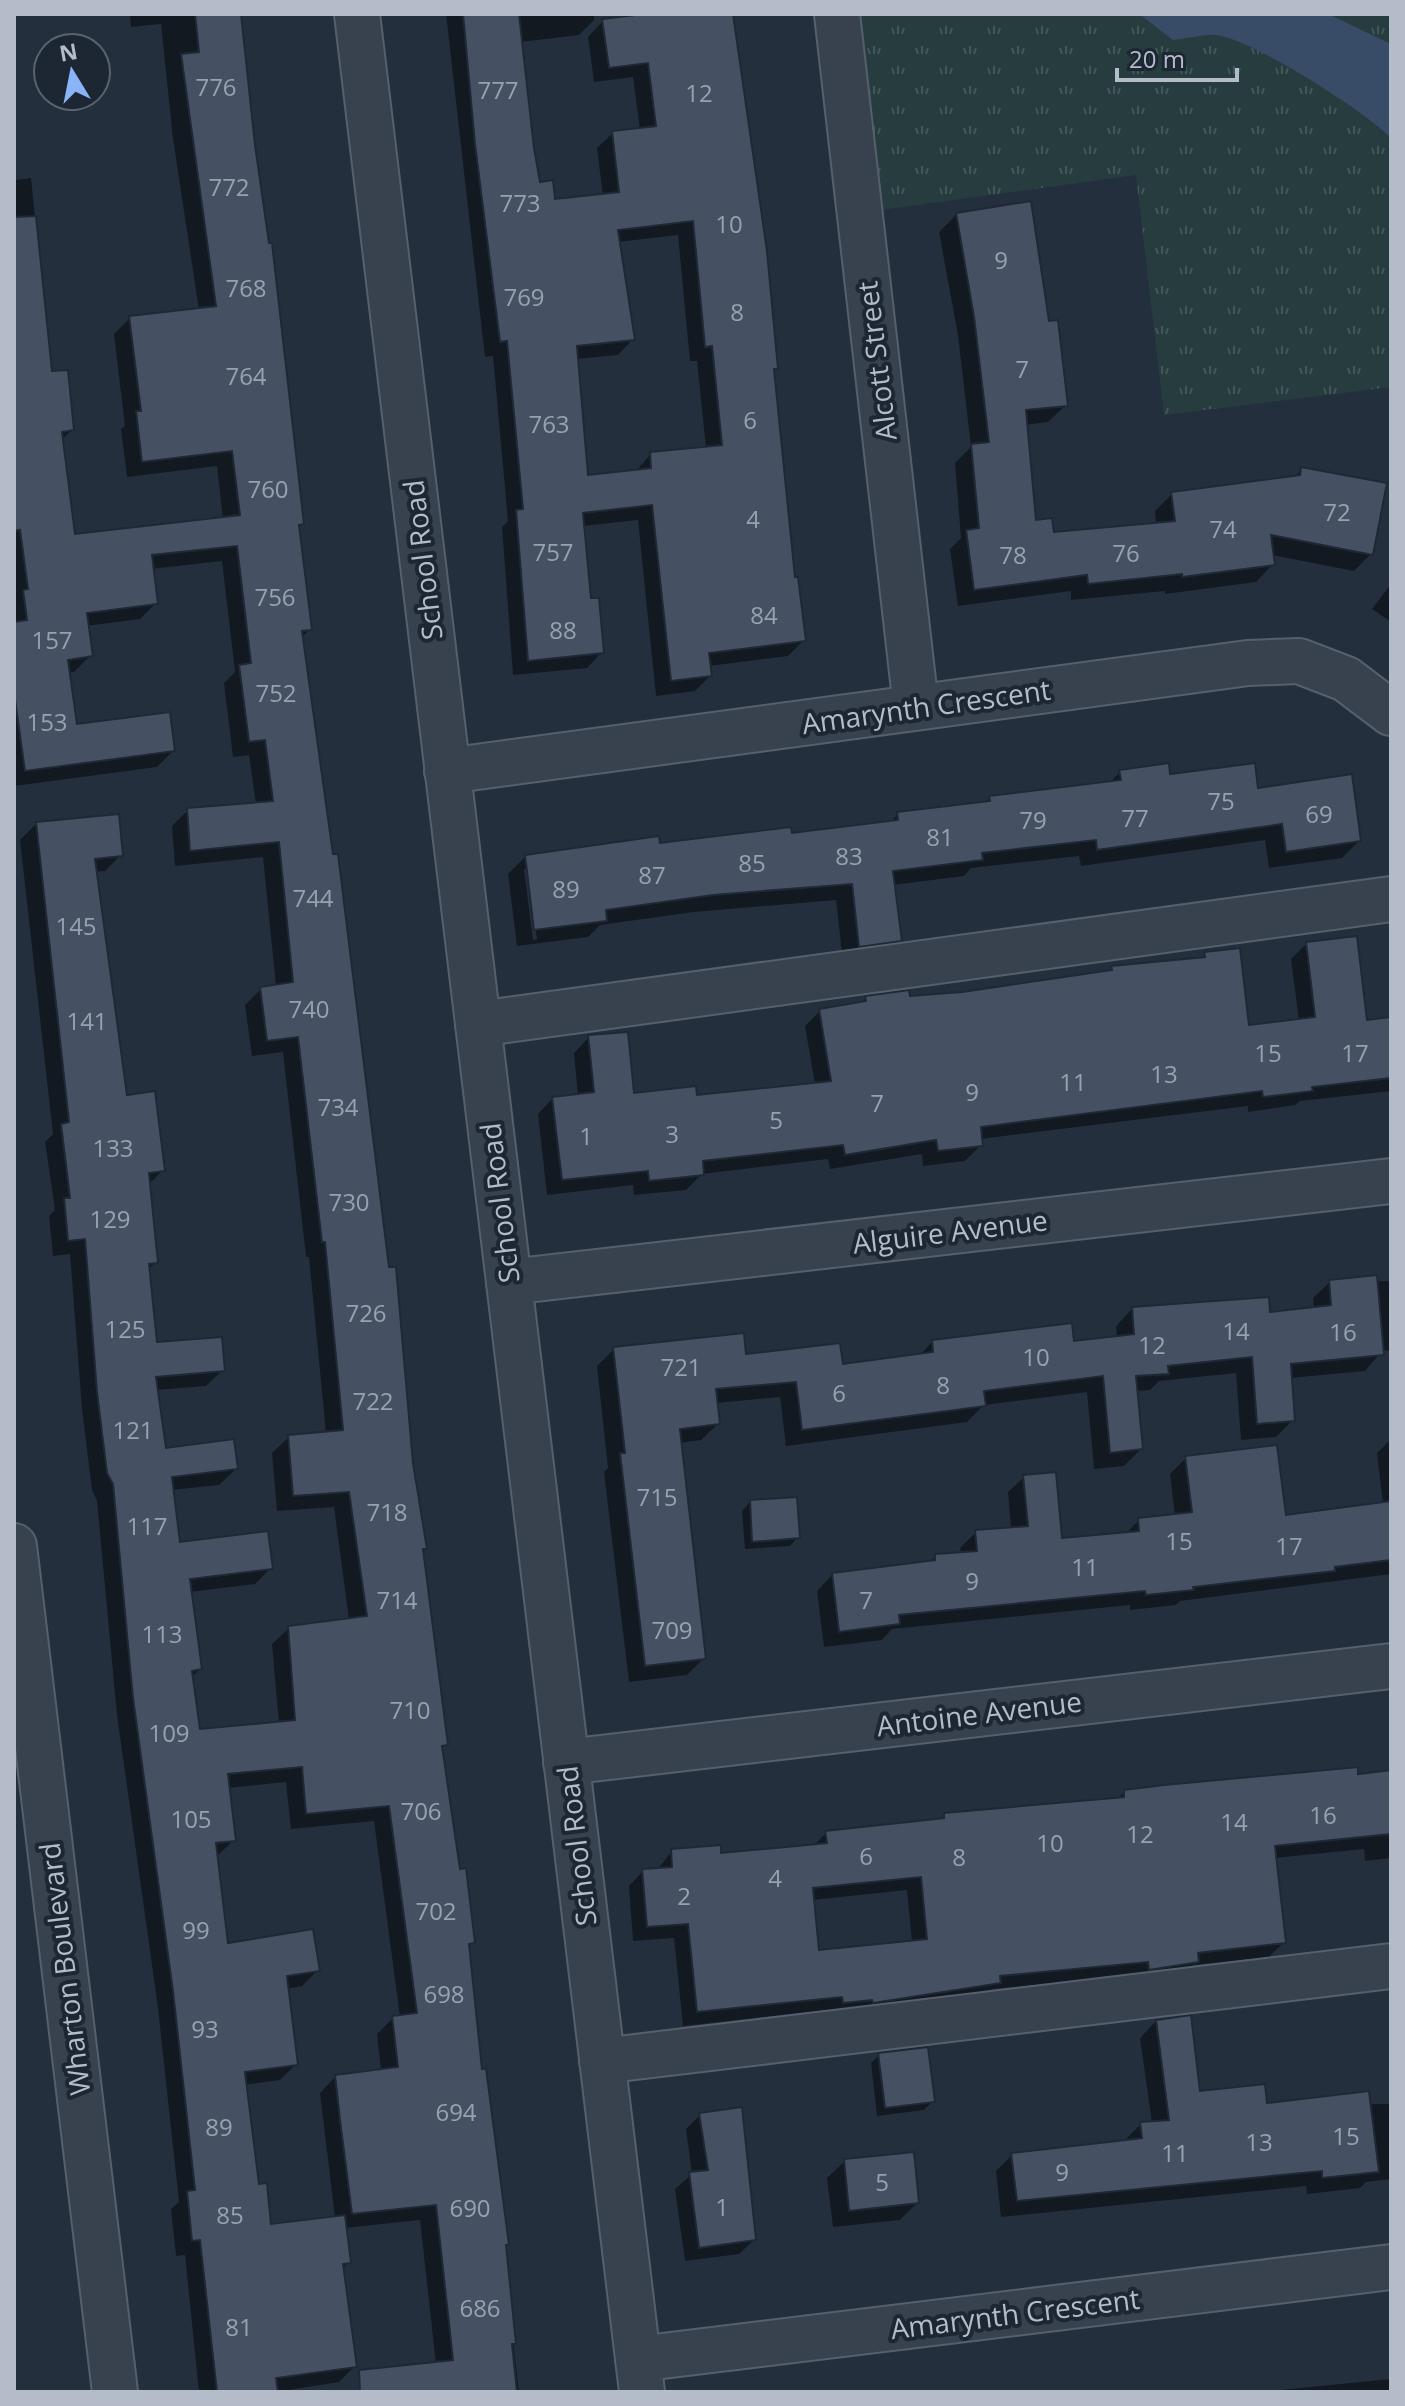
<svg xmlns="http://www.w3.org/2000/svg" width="1405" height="2406" font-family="'Open Sans',sans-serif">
<defs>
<pattern id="grass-tufts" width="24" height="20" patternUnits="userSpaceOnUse" patternTransform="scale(2)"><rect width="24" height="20" fill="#263c3f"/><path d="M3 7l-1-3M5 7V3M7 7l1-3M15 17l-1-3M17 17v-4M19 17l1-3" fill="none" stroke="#435659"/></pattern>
</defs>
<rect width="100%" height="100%" fill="#242f3e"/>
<!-- grass -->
<polygon fill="url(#grass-tufts)" points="837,14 1391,14 1391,387 1164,415 1136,175 858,213"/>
<!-- water -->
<path fill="#394c67" d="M1139 14H1328L1391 44V138C1365 111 1252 39 1216 35 1203 34 1186 39 1173 40Z"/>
<!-- shadow -->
<g fill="#0007" fill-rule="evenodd">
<path d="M130 14H239L253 145 302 523 298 528 310 629 301 638 425 1548 421 1551 446 1745 440 1750 473 1942 467 1948 519 2392H377L436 2364 420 2220 345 2228 349 2262 342 2269 355 2366 339 2382 276 2392H199L185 2255 176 2256 171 2209 179 2202 158 2008 117 1715 97 1501 92 1490 82 1409 70 1254 53 1256 49 1216 55 1210 45 1142 53 1134 20 840 37 823 121 855 105 871 94 872 126 1097 163 1170 148 1185 156 1262 148 1270 155 1345 223 1370 206 1386 156 1390 164 1450 236 1469 219 1485 172 1490 178 1544 271 1568 255 1584 190 1592 200 1669 191 1678 198 1732 279 1723 272 1644 289 1628 349 1620 334 1507 277 1511 272 1453 289 1437 326 1433 309 1257H306L283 1052 252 1056 245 1005 261 989 276 986 263 857 175 866 172 826 188 810 256 804 249 755 233 757 224 683 235 672 222 561 151 569 156 603 140 619 86 626 90 656 74 672 68 673 75 726 173 751 157 767 14 786V163L16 180 31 178 51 373 72 430 61 440 73 536 223 519 217 466 127 477 121 429 125 426 114 334 130 318 199 310 173 139 161 24 131 27ZM286 1782 291 1829 374 1821 400 2017 393 2018 377 2034 381 2071 336 2076 320 2093 335 2218 270 2226 257 2186 244 2085 280 2080 296 2064 286 1989 302 1986 318 1970 227 1945 217 1856 234 1840 228 1788Z"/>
<path d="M446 14H594V20L579 35 520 42 539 184 554 201 603 196 597 148 613 133 640 130 633 77 594 82 588 37 603 21 659 14H731L765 251 776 368 773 371 793 579 804 640 788 656 709 666 710 676 695 691 656 696 638 520 582 526 590 600 602 652 587 668 513 675 502 527 508 521 493 356 485 357ZM678 235 690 361H697L706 448 651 454 635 472 586 477 576 359 618 355 633 339 618 242Z"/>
<polygon points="957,214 1048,323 1066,405 1048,422 1025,425 1034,523 1052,534 1156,524 1155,511 1172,494 1293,478 1302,469 1371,554 1354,571 1272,555 1273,564 1256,582 1165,594 1165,591 1071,600 1071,591 958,606 950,549 961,538 955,463 971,447 958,335 939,232"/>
<polygon points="1391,584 1391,622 1372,609"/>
<path d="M1120 772 1256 790 1359 841 1342 858 1269 868 1265 840 1081 866 1079 856 971 868 964 876 893 885 900 940 883 957 843 962 836 900 694 912 600 925 588 937 517 946 508 874 525 857 889 823 898 814 984 804 990 798 1108 784ZM524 869H528L537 939 533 940Z"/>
<polygon points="1306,944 1366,1022 1391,1019 1391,1091 1300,1101 1295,1105 1248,1112 1248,1106 980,1139 981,1145 965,1161 923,1166 922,1154 830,1169 828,1159 702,1174 686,1190 634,1195 633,1185 547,1195 538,1114 553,1098 578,1096 574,1053 589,1037 632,1095 695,1097 815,1084 805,1026 820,1011 860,1004 866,998 962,994 1107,973 1112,968 1200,959 1205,954 1248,1027 1299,1021 1291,959"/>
<polygon points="1391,1281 1391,1350 1382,1351 1365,1371 1290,1378 1293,1420 1276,1437 1241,1440 1236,1373 1159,1381 1150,1390 1136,1391 1141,1449 1124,1466 1094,1469 1087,1392 984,1405 967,1422 786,1446 780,1397 716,1403 718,1424 701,1440 680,1443 704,1658 687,1675 629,1682 604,1472 608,1468 597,1366 614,1349 842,1366 919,1356 932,1342 1072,1343 1117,1338 1116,1326 1132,1309 1269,1314 1314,1309 1313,1298 1330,1282"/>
<polygon points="1391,1439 1391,1574 1180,1601 1176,1605 1130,1610 1130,1605 892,1629 882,1640 824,1647 817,1591 832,1575 928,1563 936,1556 961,1554 960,1548 976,1532 1011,1529 1008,1492 1024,1477 1061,1540 1124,1535 1139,1520 1175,1516 1170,1474 1186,1458 1284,1517 1383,1504 1377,1453"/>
<polygon points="750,1502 798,1537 790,1546 745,1549 742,1511"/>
<path d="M1391 1773V1858L1365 1861 1364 1849 1274 1858 1284 1942 1269 1957 1193 1965 1183 1976H1134L992 1989 984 1997 828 2017V2010L683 2026 674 1938 633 1941 629 1886 643 1871 657 1870 672 1851 719 1855 813 1846 826 1833 939 1821 945 1815 1117 1800 1124 1792ZM907 1890 912 1942 817 1952 812 1900Z"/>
<polygon points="1156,2021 1199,2093 1266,2105 1391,2104 1391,2179 1366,2182 1360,2188 1307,2194 1306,2186 1001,2217 996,2171 1012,2155 1123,2142 1141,2124 1152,2123 1140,2038"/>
<polygon points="879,2055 932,2102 924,2110 877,2116 871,2063"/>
<polygon points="700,2115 754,2240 739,2254 685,2261 675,2189 692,2174 686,2129"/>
<polygon points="845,2161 917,2203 900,2220 833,2227 827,2178"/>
<polygon points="1391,2379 1391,2392 1260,2392"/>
</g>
<!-- building -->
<g fill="#455162" stroke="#1f2835" stroke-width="2" fill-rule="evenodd">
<polygon points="195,14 241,14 255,145 269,243 272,243 304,524 299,525 312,630 302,631 333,854 338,854 389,1267 396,1267 413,1463 427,1549 423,1549 448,1745 442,1746 460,1869 466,1868 475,1943 469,1944 482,2069 486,2068 509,2245 506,2245 516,2344 512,2344 517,2392 360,2392 359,2370 453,2360 436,2205 352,2214 340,2120 335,2075 398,2067 392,2016 417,2013 389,1806 306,1814 302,1767 228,1774 236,1841 216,1843 228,1943 313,1929 320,1971 287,1976 298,2065 245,2072 259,2184 267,2183 271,2224 345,2215 351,2263 343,2264 357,2367 276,2378 278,2392 217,2392 200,2240 192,2241 187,2191 195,2190 173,1991 133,1698 113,1484 107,1473 97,1392 85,1239 68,1241 64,1198 70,1198 61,1124 69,1122 36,822 119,814 123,856 95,859 127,1095 155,1091 165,1171 149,1173 158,1263 149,1264 157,1342 222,1337 225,1371 156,1377 166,1448 234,1439 238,1469 172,1477 180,1542 268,1531 273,1569 190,1579 202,1669 192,1671 200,1729 295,1720 288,1626 367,1616 349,1492 293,1496 288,1435 343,1430 325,1242 322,1242 298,1037 267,1041 260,987 293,982 279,842 190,851 187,808 273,801 265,740 249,742 239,665 251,663 237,546 152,555 158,604 87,613 93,656 68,660 77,724 170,712 175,751 25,771 14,692 14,622 27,620 23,590 28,589 20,530 14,531 14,217 36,216 52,371 68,370 74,430 62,432 75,534 240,515 232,451 142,462 136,411 141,411 129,316 216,306 181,54 199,52"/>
<path d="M463 14H519L534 148 540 182 553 180 555 199 619 192 612 131 656 126 648 63 609 68 602 19 644 14H733L767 251 778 369H774L795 577H798L806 641 709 653 712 676 671 681 652 505 583 513 591 598H599L604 653 528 661 516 510 523 509 507 341 500 342 475 144ZM693 221 705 347 712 346 722 445 650 452 651 468 588 475 577 346 635 340 618 230Z"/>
<polygon points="1031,201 1049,321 1058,320 1068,406 1026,410 1036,520 1052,518 1054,532 1175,521 1171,492 1300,475 1301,467 1387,483 1373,555 1271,535 1275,565 1182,577 1182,574 1088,584 1087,575 974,590 966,530 979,528 971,444 989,442 974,317 956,213"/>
<polygon points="1169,763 1170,774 1255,763 1258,788 1352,774 1361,841 1286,852 1282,824 1097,850 1096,840 982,853 983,860 893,871 902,941 859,947 852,884 713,895 606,910 607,921 534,930 525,855 659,836 660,843 791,827 792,833 898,820 897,812 990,801 989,796 1121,780 1119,770"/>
<polygon points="1357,936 1367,1020 1391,1017 1391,1078 1312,1087 1313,1091 1263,1097 1262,1091 981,1127 983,1146 938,1151 936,1140 845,1155 843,1145 703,1161 704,1175 649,1181 648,1171 562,1180 552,1097 594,1092 588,1035 628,1032 634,1093 696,1086 697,1095 831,1081 819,1009 866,1001 865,996 909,990 910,996 962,992 1112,970 1111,966 1205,957 1204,952 1240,948 1249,1025 1315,1017 1306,942"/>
<polygon points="1377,1275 1384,1355 1291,1364 1295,1421 1257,1424 1252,1357 1168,1366 1169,1374 1136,1376 1143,1449 1110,1453 1103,1376 984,1391 986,1406 802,1430 796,1382 716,1389 720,1424 680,1429 706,1659 645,1666 620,1453 625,1453 613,1347 744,1333 746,1354 840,1343 843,1364 933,1352 932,1340 1072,1323 1074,1341 1134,1334 1132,1307 1269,1297 1270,1312 1331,1305 1329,1280"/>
<polygon points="1277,1445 1286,1515 1391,1501 1391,1560 1335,1567 1335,1571 1193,1587 1194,1590 1146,1595 1145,1591 899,1615 900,1624 839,1632 832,1573 935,1560 935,1554 977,1551 975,1530 1028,1526 1023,1475 1056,1472 1062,1538 1139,1531 1138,1518 1192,1512 1185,1456"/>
<polygon points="797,1497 800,1538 752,1542 750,1500"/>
<path d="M1358 1767V1774L1391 1770V1834L1275 1846 1286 1943 1198 1953 1199 1962 1149 1970 1148 1962 1000 1976 1001 1983 873 2003 872 2000 843 2003 842 1997 697 2012 688 1924 647 1927 642 1869 672 1867 671 1849 721 1845V1853L827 1843 825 1831 944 1818V1813L1124 1797V1790L1164 1785ZM921 1877 927 1939 819 1950 813 1888Z"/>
<polygon points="1191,2015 1200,2091 1265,2084 1267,2103 1369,2091 1379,2172 1322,2178 1322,2171 1017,2201 1011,2153 1142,2138 1140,2122 1169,2120 1156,2020"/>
<polygon points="928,2047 935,2102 885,2108 878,2053"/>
<polygon points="742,2107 756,2240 699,2248 689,2172 708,2170 699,2113"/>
<polygon points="914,2152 919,2203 849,2211 844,2159"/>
</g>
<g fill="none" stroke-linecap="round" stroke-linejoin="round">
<!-- minor casing -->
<g stroke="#565f6c" stroke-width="48">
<g id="minor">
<polyline points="357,14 642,2392"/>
<polyline points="837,14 916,707"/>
<polyline points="447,771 1248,663 1299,661 1346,679 1391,713"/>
<polyline points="478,1024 1391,899"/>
<polyline points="509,1282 1391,1181"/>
<polyline points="14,1546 115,2392"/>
<polyline points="566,1762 1391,1666"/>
<polyline points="602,2061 1391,1966"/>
<polyline points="638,2359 1391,2267"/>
</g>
</g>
<!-- minor -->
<use href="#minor" stroke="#38414e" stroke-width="44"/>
</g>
<g text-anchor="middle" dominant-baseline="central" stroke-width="8" stroke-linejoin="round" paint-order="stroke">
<!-- number labels -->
<g font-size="24" fill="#98a1af">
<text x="216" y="86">776</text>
<text x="498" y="89">777</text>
<text x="699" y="92">12</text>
<text x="229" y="186">772</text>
<text x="520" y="202">773</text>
<text x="729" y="223">10</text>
<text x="1001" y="259">9</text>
<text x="246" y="287">768</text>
<text x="524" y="296">769</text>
<text x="737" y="311">8</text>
<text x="1022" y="368">7</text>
<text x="246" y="375">764</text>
<text x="750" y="419">6</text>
<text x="549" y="423">763</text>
<text x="268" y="488">760</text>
<text x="1337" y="511">72</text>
<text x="753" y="518">4</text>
<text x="1223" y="528">74</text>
<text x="553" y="551">757</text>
<text x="1126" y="552">76</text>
<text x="1013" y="554">78</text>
<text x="275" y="596">756</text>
<text x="764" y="614">84</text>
<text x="563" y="629">88</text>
<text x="52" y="639">157</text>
<text x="276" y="692">752</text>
<text x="47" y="721">153</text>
<text x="1221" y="800">75</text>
<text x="1319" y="813">69</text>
<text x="1135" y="817">77</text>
<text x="1033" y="819">79</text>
<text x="940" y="836">81</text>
<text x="849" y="855">83</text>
<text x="752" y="862">85</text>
<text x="652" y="874">87</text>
<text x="566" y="888">89</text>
<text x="313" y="897">744</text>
<text x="76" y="925">145</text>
<text x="309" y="1008">740</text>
<text x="87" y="1020">141</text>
<text x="1268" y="1052">15</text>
<text x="1355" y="1052">17</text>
<text x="1164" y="1073">13</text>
<text x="1073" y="1081">11</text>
<text x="972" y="1091">9</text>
<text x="877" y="1102">7</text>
<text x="338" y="1106">734</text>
<text x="776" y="1119">5</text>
<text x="672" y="1133">3</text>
<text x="586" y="1135">1</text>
<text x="113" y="1147">133</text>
<text x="349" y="1201">730</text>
<text x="110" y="1218">129</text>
<text x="366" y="1312">726</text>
<text x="125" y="1328">125</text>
<text x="1236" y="1330">14</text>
<text x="1343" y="1331">16</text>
<text x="1152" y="1344">12</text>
<text x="1036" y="1356">10</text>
<text x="681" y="1366">721</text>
<text x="943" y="1384">8</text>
<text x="839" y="1392">6</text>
<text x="373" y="1400">722</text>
<text x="133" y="1429">121</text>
<text x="657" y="1496">715</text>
<text x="387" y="1511">718</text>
<text x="147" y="1525">117</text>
<text x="1179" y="1540">15</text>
<text x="1289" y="1545">17</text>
<text x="1085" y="1566">11</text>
<text x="972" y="1580">9</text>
<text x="397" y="1599">714</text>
<text x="866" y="1599">7</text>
<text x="672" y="1629">709</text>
<text x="162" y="1633">113</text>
<text x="410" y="1709">710</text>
<text x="169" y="1732">109</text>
<text x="421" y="1810">706</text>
<text x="1323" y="1814">16</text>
<text x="191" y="1818">105</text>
<text x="1234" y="1821">14</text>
<text x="1140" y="1833">12</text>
<text x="1050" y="1842">10</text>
<text x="866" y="1855">6</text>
<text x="959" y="1856">8</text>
<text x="775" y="1877">4</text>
<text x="684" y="1895">2</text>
<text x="436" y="1910">702</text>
<text x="196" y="1929">99</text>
<text x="444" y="1993">698</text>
<text x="205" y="2028">93</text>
<text x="456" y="2111">694</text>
<text x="219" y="2126">89</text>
<text x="1346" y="2135">15</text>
<text x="1259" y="2141">13</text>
<text x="1175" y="2152">11</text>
<text x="1062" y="2171">9</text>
<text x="882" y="2181">5</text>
<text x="722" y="2206">1</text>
<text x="470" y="2207">690</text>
<text x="230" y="2214">85</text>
<text x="480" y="2307">686</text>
<text x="239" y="2326">81</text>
</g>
<!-- street labels -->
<g font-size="28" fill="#b4bcc9" stroke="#1d2633">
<text transform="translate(876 361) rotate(-97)">Alcott Street</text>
<text transform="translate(422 560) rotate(-97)">School Road</text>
<text transform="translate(926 706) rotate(-8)">Amarynth Crescent</text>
<text transform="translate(499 1203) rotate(-97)">School Road</text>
<text transform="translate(950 1231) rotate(-7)">Alguire Avenue</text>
<text transform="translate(979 1713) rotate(-7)">Antoine Avenue</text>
<text transform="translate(576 1846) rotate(-97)">School Road</text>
<text transform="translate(64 1969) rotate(-97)">Wharton Boulevard</text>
<text transform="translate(1015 2313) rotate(-7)">Amarynth Crescent</text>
</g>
</g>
<!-- border -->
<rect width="1405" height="2406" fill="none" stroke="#b4bcc9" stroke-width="32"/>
<!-- north arrow -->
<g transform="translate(72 72) rotate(350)"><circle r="38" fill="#1d2633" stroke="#59626f" stroke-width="2"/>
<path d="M0-6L14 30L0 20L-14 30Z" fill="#8ab4f8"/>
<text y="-12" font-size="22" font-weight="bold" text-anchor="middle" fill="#b4bcc9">N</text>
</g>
<!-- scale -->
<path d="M1117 68v12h120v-12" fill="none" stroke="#b4bcc9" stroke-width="4"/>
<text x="1129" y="68" font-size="24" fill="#b4bcc9" stroke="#1d2633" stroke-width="6" paint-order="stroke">20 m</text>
</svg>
